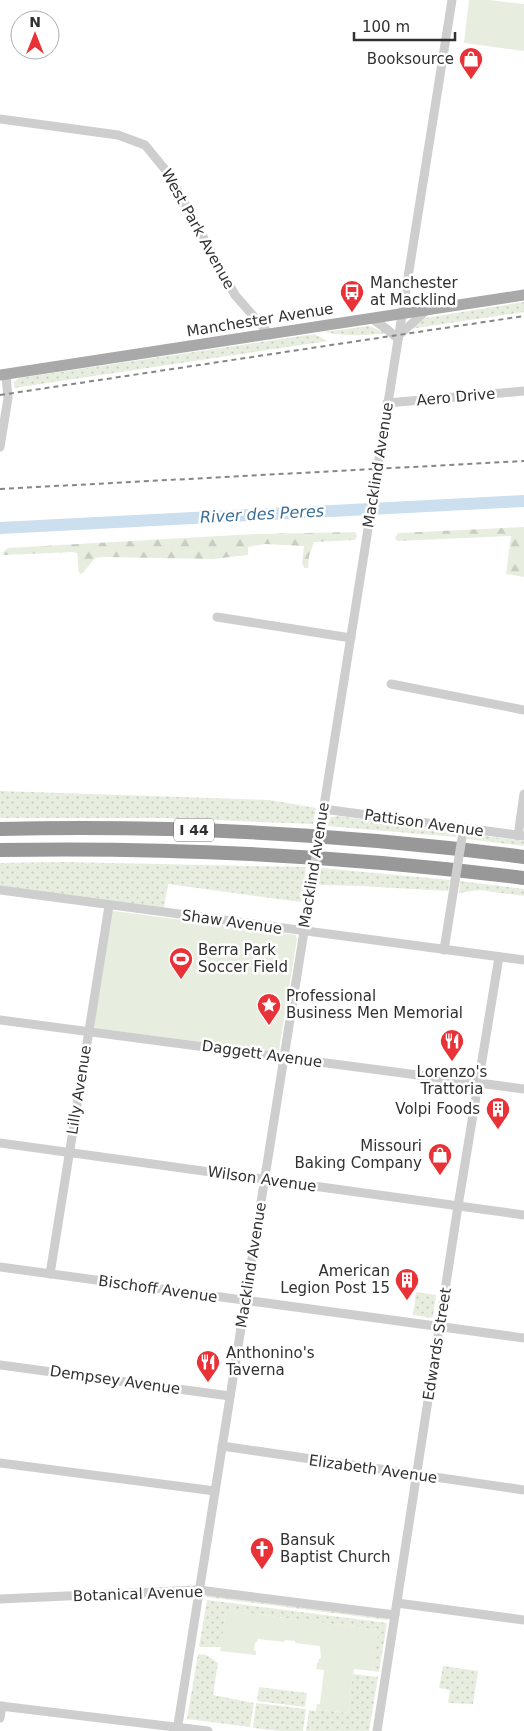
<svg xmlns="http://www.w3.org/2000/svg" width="524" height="1731" font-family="'DejaVu Sans',sans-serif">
<defs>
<pattern id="grass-dots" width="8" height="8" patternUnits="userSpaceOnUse" patternTransform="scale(1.25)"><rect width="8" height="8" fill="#e7eee0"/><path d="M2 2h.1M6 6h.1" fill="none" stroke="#c7cdc1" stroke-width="1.8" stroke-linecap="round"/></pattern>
<pattern id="forest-firs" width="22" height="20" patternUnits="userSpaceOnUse" patternTransform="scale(1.25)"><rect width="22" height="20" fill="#e7eee0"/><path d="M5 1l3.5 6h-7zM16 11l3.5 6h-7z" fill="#c7cdc1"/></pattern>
</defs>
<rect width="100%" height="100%" fill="#fff"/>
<!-- grass -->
<g fill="url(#grass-dots)">
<polygon points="524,302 524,312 410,329 425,318"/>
<path d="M369 326 387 333C365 336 345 336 324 332Z"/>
<polygon points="314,334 328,341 14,388 14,382 19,378"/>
<polygon points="0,791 270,800 316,808 313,824 163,818 0,818"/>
<polygon points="338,816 453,832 457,835 456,837 327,826 331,817"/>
<polygon points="470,834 524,841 524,846 467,839"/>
<polygon points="61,862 306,867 301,902 168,884 164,908 0,886 0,863"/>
<polygon points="321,868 450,880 448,891 360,886 321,885 319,884"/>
<polygon points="460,881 524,889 524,896 479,890 459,893"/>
<polygon points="416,1292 436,1295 433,1317 432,1318 413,1315"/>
<polygon points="207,1595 388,1618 387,1620 207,1597"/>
<polygon points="207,1600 387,1623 379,1672 372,1671 378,1630 226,1610 221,1647 199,1647"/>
<polygon points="198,1654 206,1655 218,1663 213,1695 254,1703 250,1727 187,1719"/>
<polygon points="443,1666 478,1671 473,1704 448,1703 450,1690 439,1688"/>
<polygon points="353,1674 378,1677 369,1731 306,1731 309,1710 316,1711 316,1709 348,1713"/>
<polygon points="259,1687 307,1693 305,1707 257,1701"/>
<polygon points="256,1703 306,1709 303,1731 280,1731 253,1728"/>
</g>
<!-- forest -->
<g fill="url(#forest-firs)">
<polygon points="524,527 524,577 506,574 511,536 397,541 395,538 398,533"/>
<path d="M355 532 357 536 355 540 314 542 309 556 308 568H304L302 563 304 546 265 544 248 547V555L213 559 103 557 95 558 83 573 80 574C77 567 79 561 77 553L73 552 4 555 2 553 8 548 255 534Z"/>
</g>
<!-- park -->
<g fill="#e7eee0">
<polygon points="469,0 489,0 524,4 524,51 464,43"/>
<polygon points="114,911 296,935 297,939 279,1050 275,1052 95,1028 94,1025 112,912"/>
<polygon points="226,1610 379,1630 372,1671 354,1669 348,1713 316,1709 317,1704 320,1704 324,1670 316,1669 317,1663 318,1663 319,1659 321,1658 320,1646 295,1643 295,1641 285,1640 284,1642 258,1639 257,1642 255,1643 254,1651 256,1651 256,1655 220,1651"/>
</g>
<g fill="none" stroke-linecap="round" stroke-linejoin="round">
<!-- river -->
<polyline stroke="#ccdfee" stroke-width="12" points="0,528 524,501"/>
<!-- minor -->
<g stroke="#cecece" stroke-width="9">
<polyline points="0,119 118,135 145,145 168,173 235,295 270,335"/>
<polyline points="371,318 388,330 398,339"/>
<polyline points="399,335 427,310"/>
<polyline points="387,403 524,391"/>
<polyline points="0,447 8,398 6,375"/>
<polyline points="217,617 351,638"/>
<polyline points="391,684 524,710"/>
<polyline points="323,809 524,836"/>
<polyline points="321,825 452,0"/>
<polyline points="518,836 524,794"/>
<polyline points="0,890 524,960"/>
<polyline points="444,950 455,881"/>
<polyline points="0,1020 524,1089"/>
<polyline points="0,1143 524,1215"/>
<polyline points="0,1267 524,1338"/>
<polyline points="50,1274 109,906"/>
<polyline points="0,1365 230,1396"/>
<polyline points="222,1446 524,1490"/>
<polyline points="0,1463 215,1491"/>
<polyline points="0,1599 199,1590 395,1615"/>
<polyline points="397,1603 524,1620"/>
<polyline points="0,1706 208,1731"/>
<polyline points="0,1718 2,1706"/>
<polyline points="177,1731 312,881"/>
<polyline points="377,1731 458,1206 499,957"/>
</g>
<!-- major -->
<polyline stroke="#a9a9a9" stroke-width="11" points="0,375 524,295"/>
<!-- highway -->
<g stroke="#989898" stroke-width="14">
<path d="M0 829C175 825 351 834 524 857"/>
<path d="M0 850C175 847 350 856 524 878"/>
</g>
<!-- rail -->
<g stroke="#868686" stroke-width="2" stroke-dasharray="5 4" stroke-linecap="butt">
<polyline points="0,395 524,316"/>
<polyline points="0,489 524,461"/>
</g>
<!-- minor-bridge -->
<g stroke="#cecece" stroke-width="9">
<polyline points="312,881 321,825"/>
<polyline points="455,881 462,838"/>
</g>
</g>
<!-- icons -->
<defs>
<g id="shop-pin" transform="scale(1.25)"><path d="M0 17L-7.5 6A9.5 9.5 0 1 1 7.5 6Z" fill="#e93237" stroke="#fff"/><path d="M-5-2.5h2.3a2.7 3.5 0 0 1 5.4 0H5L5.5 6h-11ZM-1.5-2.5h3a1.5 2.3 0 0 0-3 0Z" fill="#fff"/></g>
<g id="bus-pin" transform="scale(1.25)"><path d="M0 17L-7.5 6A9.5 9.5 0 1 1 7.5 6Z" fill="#e93237" stroke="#fff"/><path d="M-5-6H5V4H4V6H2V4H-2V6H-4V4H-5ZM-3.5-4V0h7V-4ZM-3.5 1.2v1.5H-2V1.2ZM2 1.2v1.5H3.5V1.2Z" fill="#fff"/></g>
<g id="stadium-pin" transform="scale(1.25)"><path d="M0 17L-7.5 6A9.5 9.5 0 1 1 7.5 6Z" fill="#e93237" stroke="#fff"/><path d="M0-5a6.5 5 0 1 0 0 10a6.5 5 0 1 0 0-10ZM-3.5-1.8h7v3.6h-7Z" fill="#fff"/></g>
<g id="sight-pin" transform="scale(1.25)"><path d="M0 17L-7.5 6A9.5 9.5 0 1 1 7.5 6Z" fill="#e93237" stroke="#fff"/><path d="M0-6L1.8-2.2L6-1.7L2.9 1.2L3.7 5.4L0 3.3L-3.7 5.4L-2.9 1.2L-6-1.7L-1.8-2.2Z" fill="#fff"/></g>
<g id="restaurant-pin" transform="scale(1.25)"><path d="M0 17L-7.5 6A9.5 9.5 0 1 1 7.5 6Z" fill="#e93237" stroke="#fff"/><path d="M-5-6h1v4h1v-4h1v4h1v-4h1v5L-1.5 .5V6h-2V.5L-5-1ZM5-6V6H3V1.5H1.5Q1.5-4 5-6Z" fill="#fff"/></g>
<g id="building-pin" transform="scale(1.25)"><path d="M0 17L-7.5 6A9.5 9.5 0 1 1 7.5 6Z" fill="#e93237" stroke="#fff"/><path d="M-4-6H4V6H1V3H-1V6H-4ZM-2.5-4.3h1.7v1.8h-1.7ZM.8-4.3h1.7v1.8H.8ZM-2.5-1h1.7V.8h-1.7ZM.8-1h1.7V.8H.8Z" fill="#fff"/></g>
<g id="church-pin" transform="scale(1.25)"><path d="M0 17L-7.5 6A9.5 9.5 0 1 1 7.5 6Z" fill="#e93237" stroke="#fff"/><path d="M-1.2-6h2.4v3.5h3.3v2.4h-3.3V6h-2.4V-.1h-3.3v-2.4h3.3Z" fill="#fff"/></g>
</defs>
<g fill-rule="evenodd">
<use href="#shop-pin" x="471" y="59"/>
<use href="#bus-pin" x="352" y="292"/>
<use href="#stadium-pin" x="181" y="959"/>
<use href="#sight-pin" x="269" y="1005"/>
<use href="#restaurant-pin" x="452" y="1041"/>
<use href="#building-pin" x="498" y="1109"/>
<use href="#shop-pin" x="440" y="1155"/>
<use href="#building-pin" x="407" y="1280"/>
<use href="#restaurant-pin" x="208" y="1362"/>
<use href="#church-pin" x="262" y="1549"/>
</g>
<g text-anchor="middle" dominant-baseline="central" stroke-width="5" stroke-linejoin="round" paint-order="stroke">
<!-- shield labels -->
<rect fill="#fff" stroke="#6f6f6f" stroke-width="1" x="174" y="818.5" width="40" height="23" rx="4"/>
<g font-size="14" font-weight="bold" fill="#313131">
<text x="194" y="830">I 44</text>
</g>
<!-- poi labels -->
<g font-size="15" fill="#313131" stroke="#fff" text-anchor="start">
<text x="454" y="59" text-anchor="end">Booksource</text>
<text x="370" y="283">Manchester<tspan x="370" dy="17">at Macklind</tspan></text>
<text x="198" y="950">Berra Park<tspan x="198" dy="17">Soccer Field</tspan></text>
<text x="286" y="996">Professional<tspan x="286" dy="17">Business Men Memorial</tspan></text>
<text x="452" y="1072" text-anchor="middle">Lorenzo's<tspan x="452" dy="17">Trattoria</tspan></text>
<text x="480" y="1109" text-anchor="end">Volpi Foods</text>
<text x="422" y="1146" text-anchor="end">Missouri<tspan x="422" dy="17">Baking Company</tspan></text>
<text x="390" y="1271" text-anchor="end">American<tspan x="390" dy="17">Legion Post 15</tspan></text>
<text x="226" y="1353">Anthonino's<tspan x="226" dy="17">Taverna</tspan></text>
<text x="280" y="1540">Bansuk<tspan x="280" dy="17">Baptist Church</tspan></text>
</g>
<!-- street labels -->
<g font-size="15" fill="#313131" stroke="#fff">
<text transform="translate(198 229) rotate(61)">West Park Avenue</text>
<text transform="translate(260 320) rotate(-9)">Manchester Avenue</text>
<text transform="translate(456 397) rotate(-5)">Aero Drive</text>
<text transform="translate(378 465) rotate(-81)">Macklind Avenue</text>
<text transform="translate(424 823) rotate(8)">Pattison Avenue</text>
<text transform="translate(314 865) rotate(-81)">Macklind Avenue</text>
<text transform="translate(232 922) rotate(8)">Shaw Avenue</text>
<text transform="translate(262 1054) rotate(8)">Daggett Avenue</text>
<text transform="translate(79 1090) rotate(-81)">Lilly Avenue</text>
<text transform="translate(262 1179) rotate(8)">Wilson Avenue</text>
<text transform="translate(251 1265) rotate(-81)">Macklind Avenue</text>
<text transform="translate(158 1289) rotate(8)">Bischoff Avenue</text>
<text transform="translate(437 1344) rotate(-81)">Edwards Street</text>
<text transform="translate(115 1380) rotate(8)">Dempsey Avenue</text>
<text transform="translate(373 1469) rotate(8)">Elizabeth Avenue</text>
<text transform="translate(138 1594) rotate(-2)">Botanical Avenue</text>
</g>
<!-- water labels -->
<g font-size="16" font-style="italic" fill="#3c6f97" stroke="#fff">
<text transform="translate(262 514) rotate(-3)">River des Peres</text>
</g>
</g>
<!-- north arrow -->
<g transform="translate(35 35)"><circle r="24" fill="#ffffff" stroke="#adadad"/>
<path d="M0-4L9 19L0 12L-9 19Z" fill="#e93237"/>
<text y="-8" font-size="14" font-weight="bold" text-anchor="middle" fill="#313131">N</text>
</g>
<!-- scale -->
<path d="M354 32v8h101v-8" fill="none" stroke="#313131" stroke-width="2.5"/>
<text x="362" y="32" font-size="15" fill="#313131" stroke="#ffffff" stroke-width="4" paint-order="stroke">100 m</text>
</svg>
